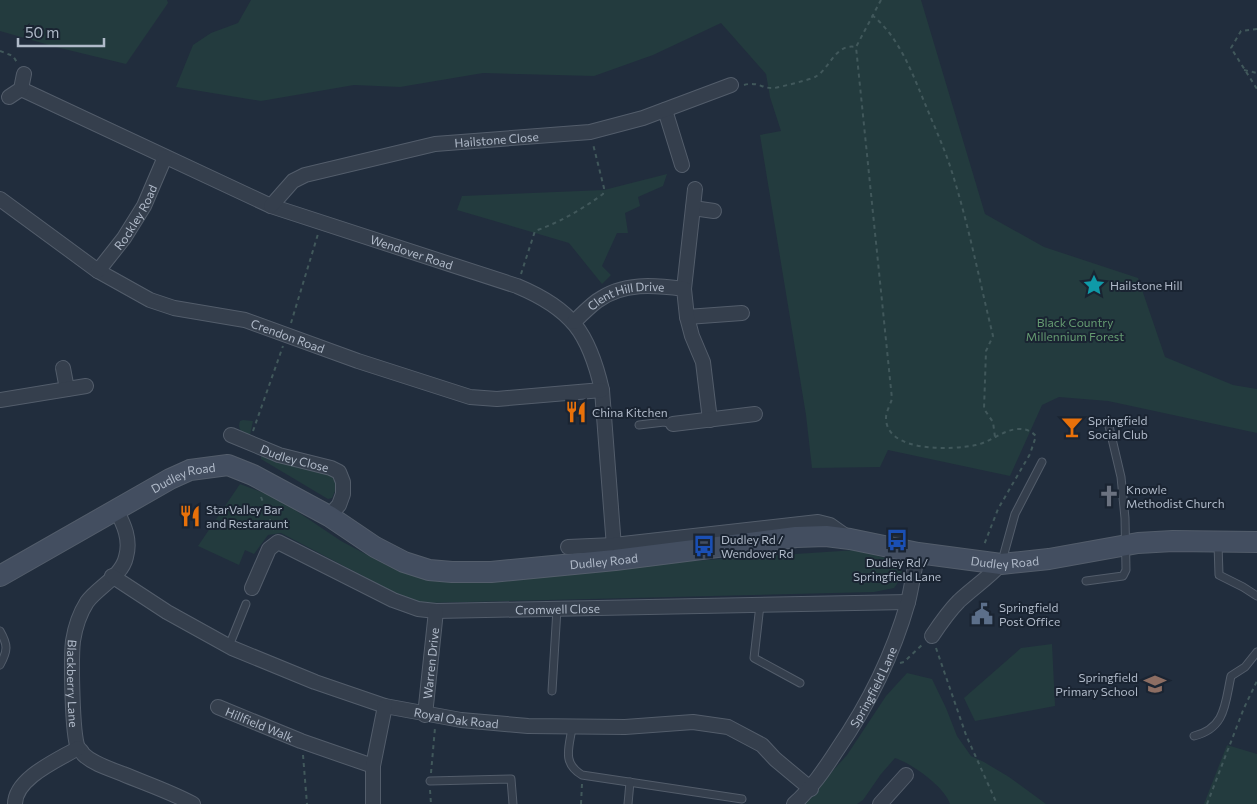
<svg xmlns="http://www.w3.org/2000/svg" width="1257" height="804" font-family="Commissioner,sans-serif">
<rect width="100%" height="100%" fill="#212d3d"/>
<!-- green -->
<g fill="#233b3e">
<polygon points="0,0 167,0 168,3 126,64 56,47 0,31"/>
<polygon points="251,0 921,0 985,214 1044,247 1138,278 1165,357 1233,385 1257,389 1257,433 1108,401 1059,397 1042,405 1010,476 888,450 880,467 812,468 806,415 760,135 781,131 770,97 766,74 721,23 653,55 594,76 483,73 400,87 354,85 261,101 176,87 193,45 211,33 238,23"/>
<polygon points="667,174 663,186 638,197 640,206 625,213 628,233 617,233 602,266 611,275 602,284 569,243 457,210 462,196 604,190"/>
<path d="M243 420 253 421 250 435 248 437C242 433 237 429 240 421Z"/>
<polygon points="261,454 325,473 335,479 336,489 332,498 328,499 261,459"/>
<polygon points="240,484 277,498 341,541 390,567 431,578 459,581 566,575 676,562 856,550 900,562 903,575 894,588 874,592 424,603 405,598 281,533 268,535 254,554 245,550 239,565 198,546"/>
<polygon points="1052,644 1055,706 975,721 964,698 1021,648"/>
<path d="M907 673 932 679 946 708 957 736 971 756 984 762 1009 777 1046 804H950C945 787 911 763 895 758L881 774 863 800 857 804H803L847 755 886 696Z"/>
<polygon points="1227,745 1257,754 1257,804 1204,804"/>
</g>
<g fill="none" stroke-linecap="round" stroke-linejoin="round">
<!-- service casing -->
<g stroke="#535d6b" stroke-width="9">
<g id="service">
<polyline points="639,425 664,422 673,424"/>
<polyline points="1218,544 1219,575 1243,587 1257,596"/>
<polyline points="1002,561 1015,514 1042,462"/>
<polyline points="1086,581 1123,576 1126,570 1125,518 1121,477 1109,426"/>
<polyline points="760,605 754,658 800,683"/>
<path d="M0 631C8 645 8 650 0 665"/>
<polyline points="229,646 246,604"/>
<polyline points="552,691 557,609"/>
<path d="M572 728C569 748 562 763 582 775L742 799"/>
<path d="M1194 736C1226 728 1225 703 1231 676L1245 667 1257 652"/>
<polyline points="430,781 511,779 513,804"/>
<polyline points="628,804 630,782"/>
</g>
</g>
<!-- minor casing -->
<g stroke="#535d6b" stroke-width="16">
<g id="minor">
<path id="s1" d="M21 89 271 206 517 286C572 309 589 333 602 390L615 560"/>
<polyline points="9,97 21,89 24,74"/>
<polyline points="665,110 682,165"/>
<path id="s2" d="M0 199 98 271 150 300 174 308 245 320 358 361 470 397 497 399 602 390"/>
<path id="s3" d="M271 206 293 181 305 175 435 144 590 132 643 118 731 85"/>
<polyline points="693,208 714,211"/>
<path id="s4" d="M98 271 124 238 144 206 165 157"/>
<polyline points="684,289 695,189"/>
<polyline points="687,317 742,313"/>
<path id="s5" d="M574 322C581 315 589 307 597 301 623 282 654 285 684 289L687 317 692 336 703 362 710 420"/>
<polyline points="63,368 67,389"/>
<polyline points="0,400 86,386"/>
<polyline points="673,424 755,414"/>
<path id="s6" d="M231 435 279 455 331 468 339 472 343 482V494L339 505 329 516"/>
<path id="s7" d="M116 510C124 524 131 540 126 557 122 576 98 587 87 602 80 613 75 628 73 641 71 658 72 734 78 748 79 748 83 753 83 754 93 764 110 769 123 774 147 784 171 792 193 804"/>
<polyline points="568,547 614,545 818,522 830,525 847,537"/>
<path id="s8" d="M112 576 167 612 232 648 315 682 385 706 461 720 528 726 625 727 693 722 728 727 762 745 775 759 811 789"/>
<path id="s9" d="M252 588 269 549 278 542 393 600 418 609 436 611 908 602"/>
<path d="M932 636C940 624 949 611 959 601 973 588 988 578 1001 564"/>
<path id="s10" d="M218 707 301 741 373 766"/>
<path id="s11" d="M425 715 436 611"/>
<path d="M15 804C15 778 58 760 78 748"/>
<polyline points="373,804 373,766 385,706"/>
<path id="s12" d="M794 804C812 788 824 770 837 750 868 705 893 655 908 602 912 586 914 569 918 553"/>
<polyline points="880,804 906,775"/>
</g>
</g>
<!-- secondary casing -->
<g stroke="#535d6b" stroke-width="22">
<g id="secondary">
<path id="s13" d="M0 576 170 479 190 470 228 465 253 475 329 516 375 547 404 562 429 570 452 572H491L615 560 796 537 826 536 850 539 918 553 1001 564 1049 559 1138 543 1173 541 1257 542"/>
</g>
</g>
<!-- path -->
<g stroke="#41585b" stroke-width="2" stroke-dasharray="4 4" stroke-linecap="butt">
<path d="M881 0 856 47 892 399C890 405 886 412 886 418 886 453 953 450 976 445 991 442 1004 429 1019 429 1027 429 1031 431 1036 436L1030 454 998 509 984 545"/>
<path d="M872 15C900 38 912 73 926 106 934 126 943 145 950 166 968 221 979 279 993 336L986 351 984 409 993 422 995 437"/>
<polyline points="1257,29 1241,31 1231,48 1257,89"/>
<polyline points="0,51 13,56 18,64"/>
<polyline points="1244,70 1257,73"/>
<path d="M744 85C758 81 762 89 774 88 777 88 812 79 815 77 830 69 835 43 856 47"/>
<path d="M521 274 535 231C560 222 581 210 603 194L604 188 593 144"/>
<polyline points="291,323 318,234"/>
<polyline points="253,431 283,346"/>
<polyline points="261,497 274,530"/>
<polyline points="936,648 966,735 997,804"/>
<polyline points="900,663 904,662 923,644"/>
<polyline points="303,755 307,804"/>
<polyline points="431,773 435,728"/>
<polyline points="430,790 431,804"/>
<polyline points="581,804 582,784"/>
<polyline points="1207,804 1244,708 1257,681"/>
</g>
<!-- service -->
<use href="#service" stroke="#353f4d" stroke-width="7"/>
<!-- minor -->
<use href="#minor" stroke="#353f4d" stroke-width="14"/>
<!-- secondary -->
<use href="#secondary" stroke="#434e60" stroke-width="20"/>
</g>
<!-- icons -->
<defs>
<g id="sight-bare" transform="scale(1.725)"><path d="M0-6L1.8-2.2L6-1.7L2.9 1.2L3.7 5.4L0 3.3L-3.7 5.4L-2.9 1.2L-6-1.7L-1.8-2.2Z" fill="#0f9aa8" stroke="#1a2432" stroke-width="2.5" paint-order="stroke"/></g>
<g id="restaurant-bare" transform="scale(1.725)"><path d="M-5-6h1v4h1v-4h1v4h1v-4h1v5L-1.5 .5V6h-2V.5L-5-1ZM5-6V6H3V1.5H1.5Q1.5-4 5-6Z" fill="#e8710a" stroke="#1a2432" stroke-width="2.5" paint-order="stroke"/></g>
<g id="bar-bare" transform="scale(1.725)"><path d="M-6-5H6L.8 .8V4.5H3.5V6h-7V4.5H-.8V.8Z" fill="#e8710a" stroke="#1a2432" stroke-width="2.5" paint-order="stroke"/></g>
<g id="church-bare" transform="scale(1.725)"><path d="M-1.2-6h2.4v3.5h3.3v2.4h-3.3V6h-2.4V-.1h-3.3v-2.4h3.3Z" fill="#6b7280" stroke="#1a2432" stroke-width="2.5" paint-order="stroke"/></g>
<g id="bus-bare" transform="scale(1.725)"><path d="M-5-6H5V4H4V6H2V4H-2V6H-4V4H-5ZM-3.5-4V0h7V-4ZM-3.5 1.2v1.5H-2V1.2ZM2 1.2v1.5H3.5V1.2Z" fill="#1a4fb4" stroke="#1a2432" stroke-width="2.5" paint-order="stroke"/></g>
<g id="civic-bare" transform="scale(1.725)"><path d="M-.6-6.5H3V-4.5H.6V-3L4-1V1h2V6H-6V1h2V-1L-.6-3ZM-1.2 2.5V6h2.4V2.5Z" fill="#5c6f8a" stroke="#1a2432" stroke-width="2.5" paint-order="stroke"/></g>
<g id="school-bare" transform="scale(1.725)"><path d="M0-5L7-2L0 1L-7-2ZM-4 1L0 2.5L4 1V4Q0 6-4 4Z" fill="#8d6e63" stroke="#1a2432" stroke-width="2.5" paint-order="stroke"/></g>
</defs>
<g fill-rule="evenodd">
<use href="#sight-bare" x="1094" y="285"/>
<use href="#restaurant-bare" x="576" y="412"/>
<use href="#bar-bare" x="1072" y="427"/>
<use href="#church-bare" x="1109" y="496"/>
<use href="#restaurant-bare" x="190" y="516"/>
<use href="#bus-bare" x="897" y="540"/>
<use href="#bus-bare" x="704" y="546"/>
<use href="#civic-bare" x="982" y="614"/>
<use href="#school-bare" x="1155" y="684"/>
</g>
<g text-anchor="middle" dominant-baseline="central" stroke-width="4" stroke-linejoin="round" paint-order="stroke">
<!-- street labels -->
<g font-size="12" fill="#b0bac9" stroke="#1a2432">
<text stroke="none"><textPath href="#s3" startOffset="242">Hailstone Close</textPath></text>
<text stroke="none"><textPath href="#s4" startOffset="66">Rockley Road</textPath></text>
<text stroke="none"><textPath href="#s1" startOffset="424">Wendover Road</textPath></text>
<text stroke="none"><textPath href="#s5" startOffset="61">Clent Hill Drive</textPath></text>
<text stroke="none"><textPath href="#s2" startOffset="324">Crendon Road</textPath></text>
<text stroke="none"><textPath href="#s6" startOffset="68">Dudley Close</textPath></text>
<text stroke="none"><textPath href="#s13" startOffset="209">Dudley Road</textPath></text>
<text stroke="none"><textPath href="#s13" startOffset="1064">Dudley Road</textPath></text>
<text stroke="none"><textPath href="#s13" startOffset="659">Dudley Road</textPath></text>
<text stroke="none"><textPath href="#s9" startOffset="349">Cromwell Close</textPath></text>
<text stroke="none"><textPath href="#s11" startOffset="52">Warren Drive</textPath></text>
<text stroke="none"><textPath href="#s7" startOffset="194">Blackberry Lane</textPath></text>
<text stroke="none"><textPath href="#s12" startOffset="142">Springfield Lane</textPath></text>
<text stroke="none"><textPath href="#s8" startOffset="376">Royal Oak Road</textPath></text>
<text stroke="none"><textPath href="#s10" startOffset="45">Hillfield Walk</textPath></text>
</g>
<!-- poi labels -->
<g font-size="12" fill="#b0bac9" stroke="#1a2432" text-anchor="start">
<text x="1110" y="285">Hailstone Hill</text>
<text x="592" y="412">China Kitchen</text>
<text x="1088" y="420">Springfield<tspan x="1088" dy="14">Social Club</tspan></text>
<text x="1126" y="489">Knowle<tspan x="1126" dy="14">Methodist Church</tspan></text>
<text x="206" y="509">StarValley Bar<tspan x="206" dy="14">and Restaraunt</tspan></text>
<text x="721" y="539">Dudley Rd /<tspan x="721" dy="14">Wendover Rd</tspan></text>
<text x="897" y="562" text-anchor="middle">Dudley Rd /<tspan x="897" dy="14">Springfield Lane</tspan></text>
<text x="999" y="607">Springfield<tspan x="999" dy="14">Post Office</tspan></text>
<text x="1138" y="677" text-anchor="end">Springfield<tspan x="1138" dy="14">Primary School</tspan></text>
</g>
<!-- park labels -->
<g font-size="12" fill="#659b71" stroke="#1a2432">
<text x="1075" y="322">Black Country<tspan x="1075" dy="14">Millennium Forest</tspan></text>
</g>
</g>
<!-- scale -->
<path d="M18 38v8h86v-8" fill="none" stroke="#b0bac9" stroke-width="2.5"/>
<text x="25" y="38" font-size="15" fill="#b0bac9" stroke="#1a2432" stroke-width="4" paint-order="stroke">50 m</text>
</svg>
